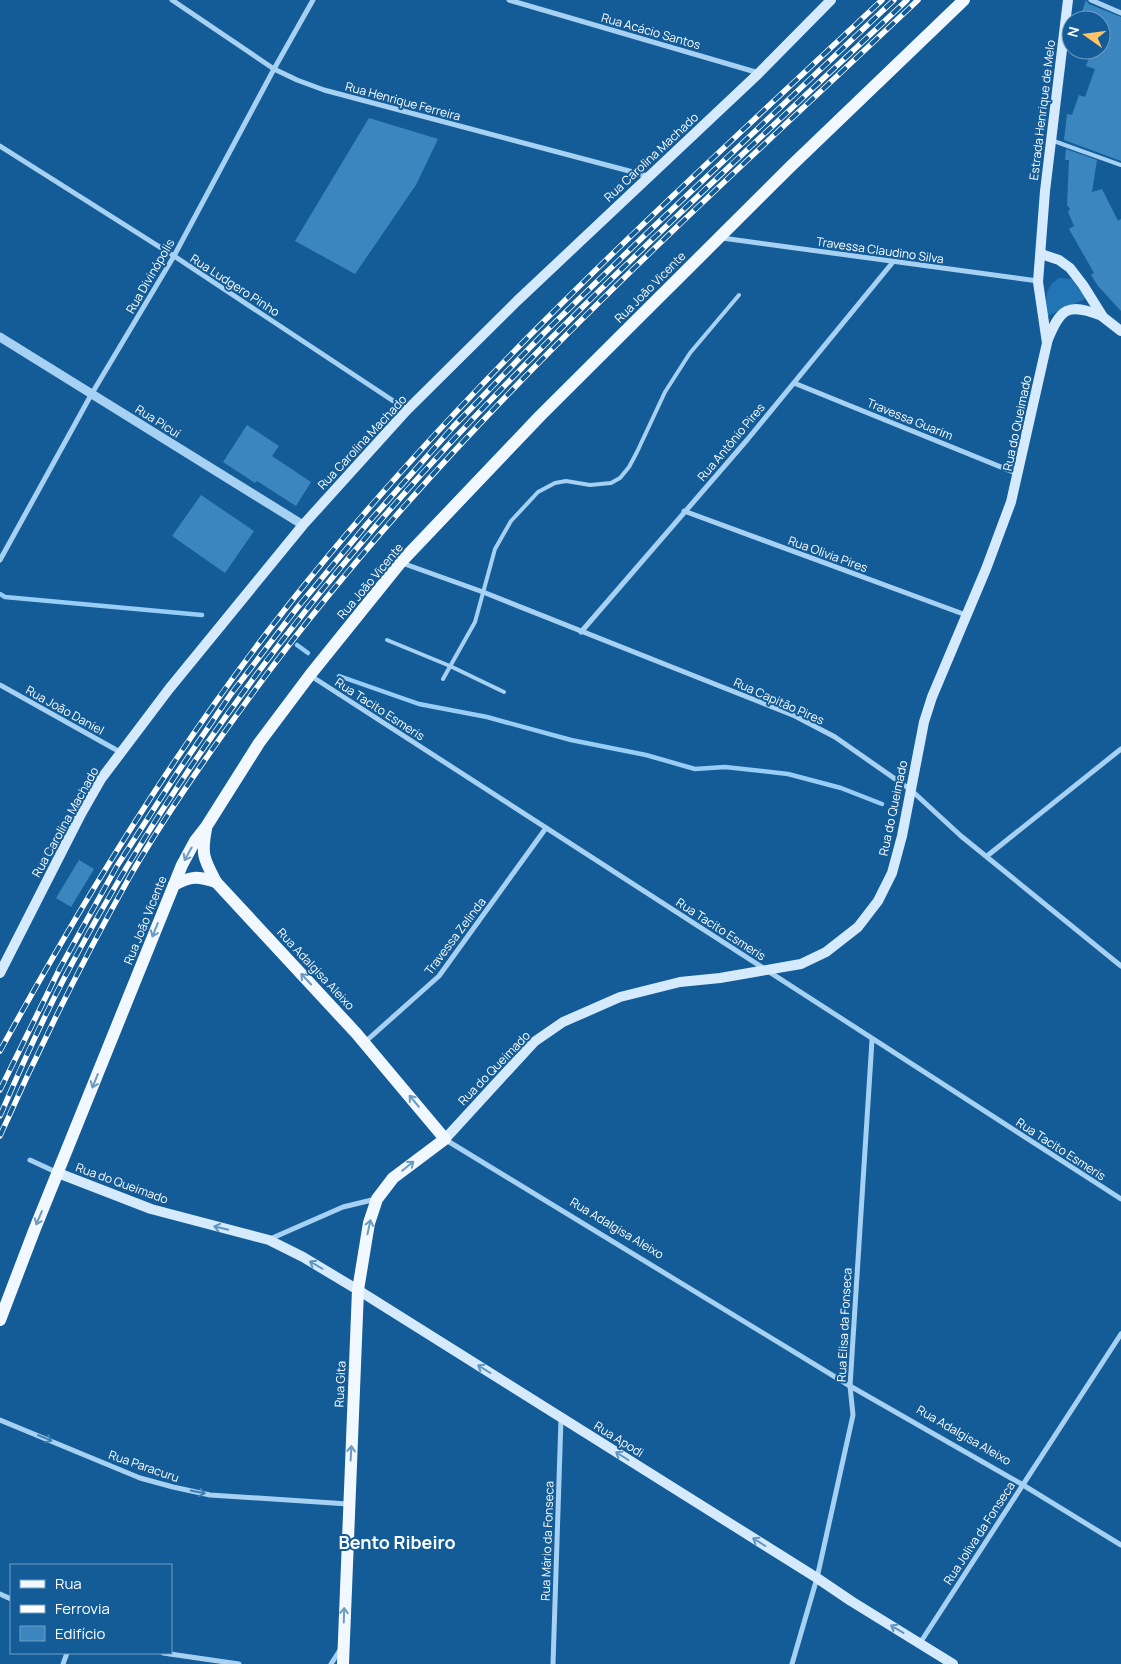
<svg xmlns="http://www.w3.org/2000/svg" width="1121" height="1664" font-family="Manrope,sans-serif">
<rect width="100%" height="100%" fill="#135c98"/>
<!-- green -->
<path fill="#2275b5" d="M1059 278 1072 279 1087 298 1046 317C1047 300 1043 288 1059 278Z"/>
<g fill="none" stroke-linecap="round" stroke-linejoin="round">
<!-- stream -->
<g stroke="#98cef6" stroke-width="4.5">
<polyline points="0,594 5,597 202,615"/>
<polyline points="297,645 308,653"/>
<polyline points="339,676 419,704 487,717 571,740 646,755 695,769 725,767 788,774 841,788 882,804"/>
</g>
</g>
<!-- building -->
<g fill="#3c86c0">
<polygon points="1086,0 1089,4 1121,17 1121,161 1064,140 1067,114 1072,115 1079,95 1085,97 1095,69 1086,66 1092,50 1101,50 1101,20 1079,20"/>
<polygon points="369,118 438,139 416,185 355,274 295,241"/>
<polygon points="1066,149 1097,160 1092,192 1102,189 1118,221 1121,219 1121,311 1098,286 1091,275 1094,273 1069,229 1074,226 1068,212 1070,209 1067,205 1069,160 1065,160"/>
<polygon points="247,425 279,446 272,456 311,482 296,506 257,481 255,483 223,462"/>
<polygon points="201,495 254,531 225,573 172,536"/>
<polygon points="79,860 94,869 71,907 56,898"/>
</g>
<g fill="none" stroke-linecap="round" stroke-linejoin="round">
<!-- service -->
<g stroke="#a6d1f3" stroke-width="4">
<polyline points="1051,140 1121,165"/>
<polyline points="387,640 450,666 504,692"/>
<polyline points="443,679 475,622 495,549 511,521 538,492 555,483 566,481 590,485 611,483 620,478 629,467 637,452 665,392 690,353 739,295"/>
</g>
<!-- minor -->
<g stroke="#a6d1f3" stroke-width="5">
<polyline points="172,0 274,69 297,80 324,90 648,176"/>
<polyline points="509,0 759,73"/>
<polyline points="1091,0 1121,13"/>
<polyline points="0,146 174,256 407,410"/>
<polyline points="722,238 1038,281"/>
<polyline points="794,383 1018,474"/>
<polyline points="684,511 966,615"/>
<polyline points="0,560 91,395 174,256 274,69 313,0"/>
<polyline points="402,563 483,592 795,716 835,737 911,790 961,836 1121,966"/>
<polyline points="581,632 747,440 893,262"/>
<path d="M311 676C581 850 850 1026 1121 1199"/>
<polyline points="0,685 120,752"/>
<polyline points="987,856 1121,749"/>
<polyline points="365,1042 439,976 546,828"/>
<polyline points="446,1140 850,1386 1023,1485 1121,1545"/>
<polyline points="30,1160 58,1173"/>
<polyline points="270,1239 343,1207 376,1199"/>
<polyline points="0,1420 140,1478 173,1487 210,1495 348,1504"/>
<polyline points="0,1594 11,1599"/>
<polyline points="920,1643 1121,1334"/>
<polyline points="163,1653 239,1664"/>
<polyline points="63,1664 67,1653"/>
<polyline points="331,1664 340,1650"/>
<polyline points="553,1664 561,1419"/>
<polyline points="792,1664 817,1578 853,1415 850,1386 872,1040"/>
</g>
<!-- tertiary -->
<polyline stroke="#a6d1f3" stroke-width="9" points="0,337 303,525"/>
<!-- secondary -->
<g stroke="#d5ebfd" stroke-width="10">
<polyline points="1041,254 1059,260 1070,268 1083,285 1103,317 1121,331"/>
<path d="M1047 342C1060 308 1068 302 1102 316"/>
<polyline points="0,973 81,814 101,779 169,689 303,525 407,410 517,301 759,73 831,0"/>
<polyline points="445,1139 534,1042 563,1022 620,997 680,982 720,978 801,964 826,952 858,927 878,901 892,873 902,836 924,722 932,697 986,569 1011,502 1047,343 1038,282 1045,191 1068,0"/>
<polyline points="58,1173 151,1209 269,1240 303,1257 358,1290 817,1578 851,1601 953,1664"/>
</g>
<!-- primary -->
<g stroke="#f2f8ff" stroke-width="12">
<path d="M206 829C201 855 204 859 216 882L356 1033 445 1139 393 1178 377 1199 369 1223 358 1290 343 1664"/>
<path d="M174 885C191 876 197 876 216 882"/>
<polyline points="0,1320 34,1231 182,865 195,841 206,827 259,743 310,675 401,562 540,416 790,167 964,0"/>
</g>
<!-- rail casing -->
<g stroke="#fff" stroke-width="5.5">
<g id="rail">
<path d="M0 1051C86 895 179 743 290 603 465 382 676 193 882 0"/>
<polyline points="0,1090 60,968 117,866 177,773 231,694 297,608 367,524 453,427 544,333 646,234 894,0"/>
<path d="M0 1116C21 1067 43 1018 68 971 152 812 257 664 374 528 537 339 725 172 907 0"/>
<path d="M0 1136C39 1048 82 962 129 878 163 819 204 760 244 705 435 441 682 223 918 0"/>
</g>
</g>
<!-- rail -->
<use href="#rail" stroke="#135c98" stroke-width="4" stroke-dasharray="11" stroke-linecap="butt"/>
</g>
<!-- one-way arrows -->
<defs><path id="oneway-shaft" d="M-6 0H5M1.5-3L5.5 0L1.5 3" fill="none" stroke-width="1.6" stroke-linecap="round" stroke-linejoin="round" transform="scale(1.25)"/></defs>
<g stroke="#6c9ac1">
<use href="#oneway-shaft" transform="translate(188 854) rotate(119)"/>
<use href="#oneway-shaft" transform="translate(155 930) rotate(112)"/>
<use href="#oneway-shaft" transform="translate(306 979) rotate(-133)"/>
<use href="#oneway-shaft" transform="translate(95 1081) rotate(112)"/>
<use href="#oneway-shaft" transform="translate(414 1101) rotate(-130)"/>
<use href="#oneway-shaft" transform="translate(408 1166) rotate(-39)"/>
<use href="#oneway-shaft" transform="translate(39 1218) rotate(113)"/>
<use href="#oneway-shaft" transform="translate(369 1227) rotate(-78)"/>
<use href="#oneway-shaft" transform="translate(351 1453) rotate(-87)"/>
<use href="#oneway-shaft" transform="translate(344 1615) rotate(-88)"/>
</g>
<g stroke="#6195c0">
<use href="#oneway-shaft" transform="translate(221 1228) rotate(-166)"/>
<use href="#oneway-shaft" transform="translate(316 1265) rotate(-150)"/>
<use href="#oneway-shaft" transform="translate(484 1369) rotate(-148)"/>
<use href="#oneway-shaft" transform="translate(622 1456) rotate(-148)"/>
<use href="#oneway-shaft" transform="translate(759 1542) rotate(-148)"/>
<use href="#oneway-shaft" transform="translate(897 1629) rotate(-149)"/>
</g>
<g stroke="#3f7fb3">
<use href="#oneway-shaft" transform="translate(45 1438) rotate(23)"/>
<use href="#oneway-shaft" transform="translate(198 1492) rotate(11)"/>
</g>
<g text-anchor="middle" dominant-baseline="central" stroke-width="4" stroke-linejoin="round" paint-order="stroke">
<!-- street labels -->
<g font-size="12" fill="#fff" stroke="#135c98">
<text transform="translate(651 31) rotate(16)">Rua Acácio Santos</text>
<text transform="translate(403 101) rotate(15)">Rua Henrique Ferreira</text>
<text transform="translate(1042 110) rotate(-83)">Estrada Henrique de Melo</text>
<text transform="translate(651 157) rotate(-43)">Rua Carolina Machado</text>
<text transform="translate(880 250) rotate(8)">Travessa Claudino Silva</text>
<text transform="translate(150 276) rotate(-60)">Rua Divinópolis</text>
<text transform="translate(235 285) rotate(33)">Rua Ludgero Pinho</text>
<text transform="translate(650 287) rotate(-45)">Rua João Vicente</text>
<text transform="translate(910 419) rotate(22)">Travessa Guarim</text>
<text transform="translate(158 421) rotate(32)">Rua Picuí</text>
<text transform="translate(1017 423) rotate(-78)">Rua do Queimado</text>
<text transform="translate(362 442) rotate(-47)">Rua Carolina Machado</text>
<text transform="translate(731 442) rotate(-50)">Rua Antônio Pires</text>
<text transform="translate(828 554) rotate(20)">Rua Olivia Pires</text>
<text transform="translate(370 581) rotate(-50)">Rua João Vicente</text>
<text transform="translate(779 701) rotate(24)">Rua Capitão Pires</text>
<text transform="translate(380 709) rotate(33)">Rua Tacito Esmeris</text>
<text transform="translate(65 710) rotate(29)">Rua João Daniel</text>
<text transform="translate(893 808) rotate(-78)">Rua do Queimado</text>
<text transform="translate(65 822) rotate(-61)">Rua Carolina Machado</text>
<text transform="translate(145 920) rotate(-68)">Rua João Vicente</text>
<text transform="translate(721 929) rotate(33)">Rua Tacito Esmeris</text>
<text transform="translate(455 936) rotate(-53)">Travessa Zelinda</text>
<text transform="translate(316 969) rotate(47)">Rua Adalgisa Aleixo</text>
<text transform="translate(494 1068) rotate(-46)">Rua do Queimado</text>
<text transform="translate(1061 1149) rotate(33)">Rua Tacito Esmeris</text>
<text transform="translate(122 1183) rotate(20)">Rua do Queimado</text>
<text transform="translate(617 1228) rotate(31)">Rua Adalgisa Aleixo</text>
<text transform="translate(844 1325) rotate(-87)">Rua Elisa da Fonseca</text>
<text transform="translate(340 1384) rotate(-87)">Rua Gita</text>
<text transform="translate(964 1435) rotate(30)">Rua Adalgisa Aleixo</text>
<text transform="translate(619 1439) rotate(32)">Rua Apodi</text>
<text transform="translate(144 1466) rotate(19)">Rua Paracuru</text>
<text transform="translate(979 1533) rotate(-57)">Rua Joliva da Fonseca</text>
<text transform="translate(547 1541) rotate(-88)">Rua Mário da Fonseca</text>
</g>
<!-- district labels -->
<g font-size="18" font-weight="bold" fill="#fff" stroke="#135c98">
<text x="397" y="1542">Bento Ribeiro</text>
</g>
</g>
<!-- legend -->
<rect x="10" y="1564" width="162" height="90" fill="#135c98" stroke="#719dc1"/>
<rect x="20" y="1580" width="25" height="8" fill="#f2f8ff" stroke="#719dc1"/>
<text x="55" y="1589" font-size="15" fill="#ffffff">Rua</text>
<rect x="20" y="1605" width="25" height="8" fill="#ffffff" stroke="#719dc1"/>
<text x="55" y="1614" font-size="15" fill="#ffffff">Ferrovia</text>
<rect x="20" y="1626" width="25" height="15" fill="#3c86c0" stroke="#719dc1"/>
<text x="55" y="1639" font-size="15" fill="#ffffff">Edifício</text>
<!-- north arrow -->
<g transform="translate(1086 35) rotate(284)"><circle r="24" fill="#135c98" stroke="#719dc1"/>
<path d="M0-4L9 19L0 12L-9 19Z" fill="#ffc368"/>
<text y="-8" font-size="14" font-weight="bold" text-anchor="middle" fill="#ffffff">N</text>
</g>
</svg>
